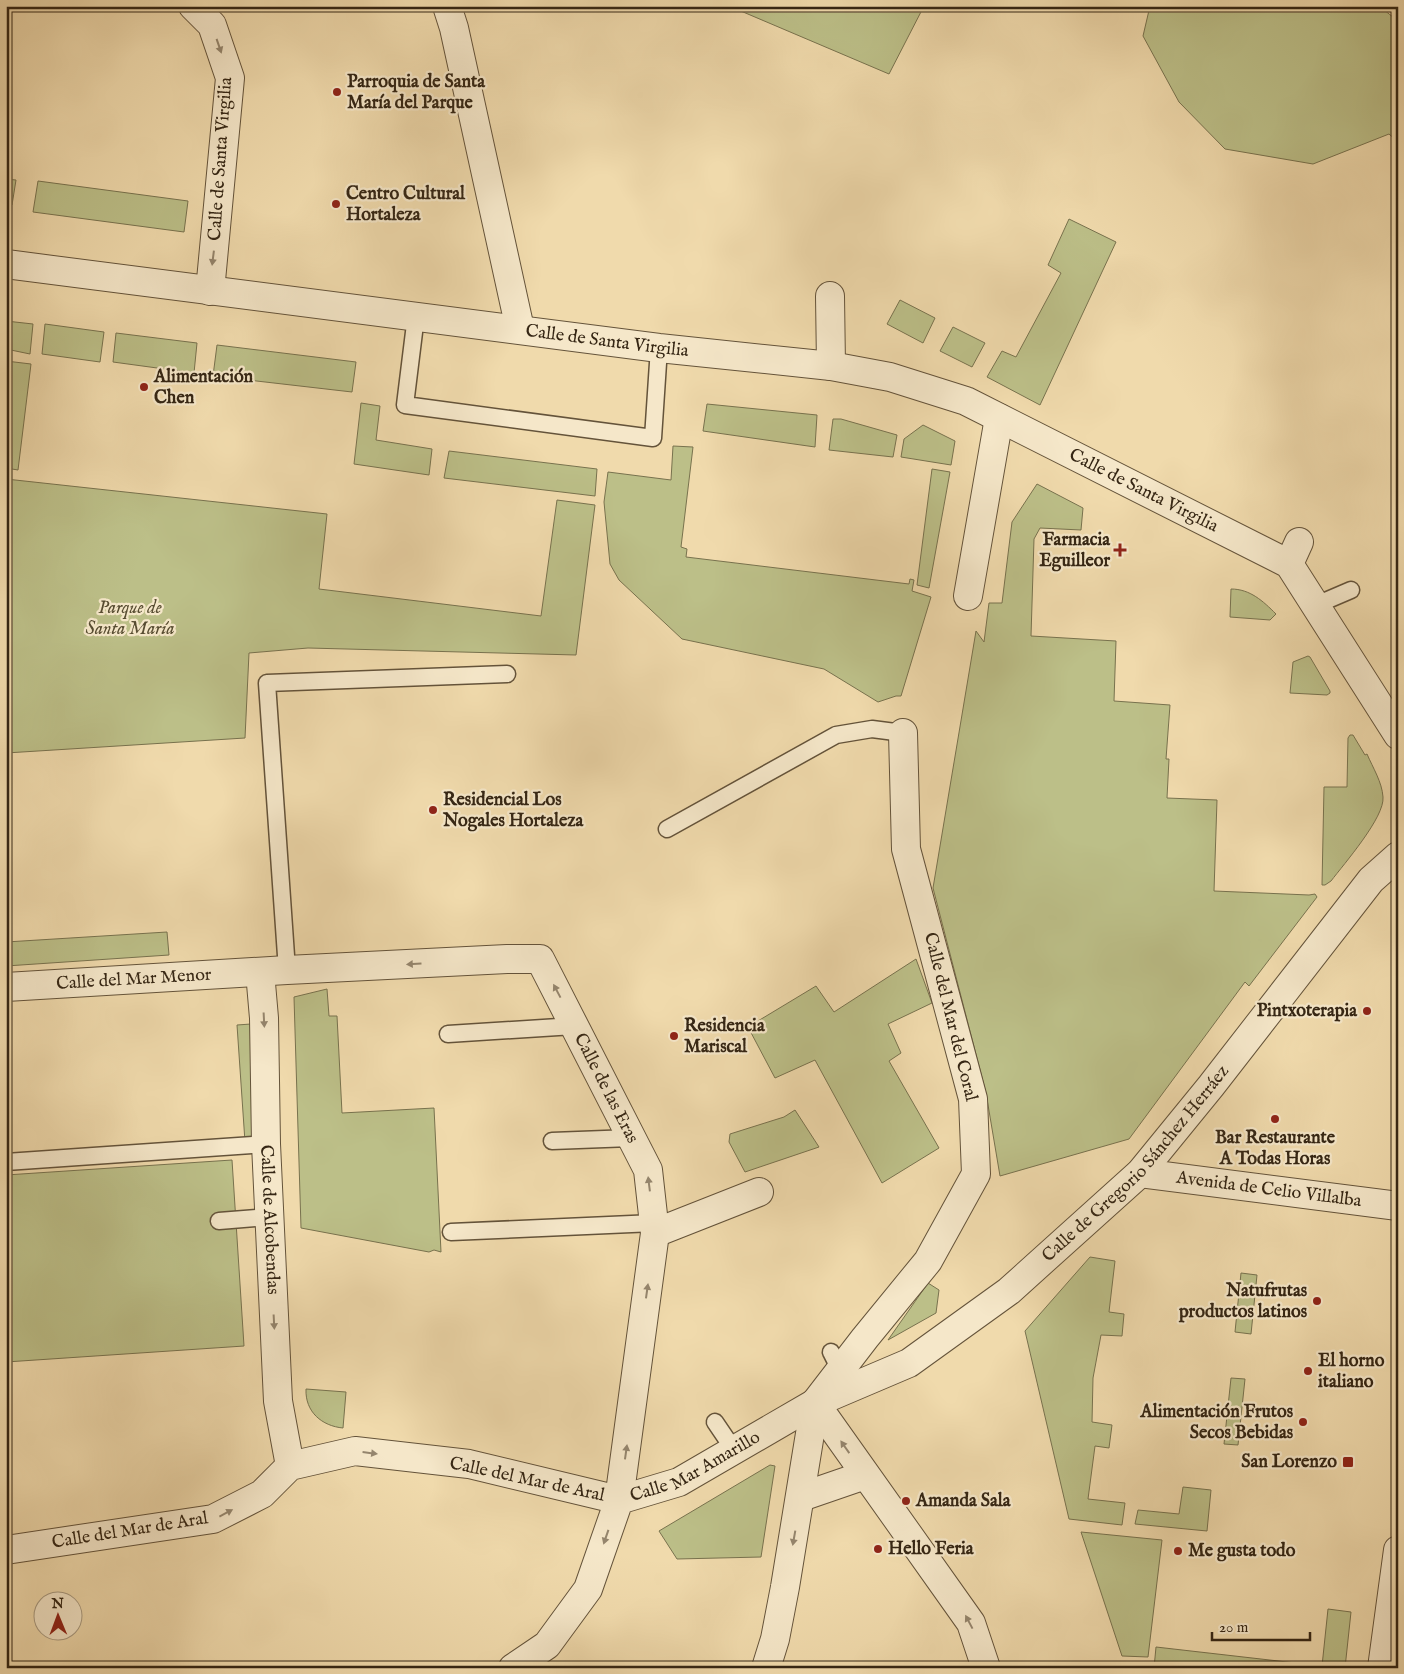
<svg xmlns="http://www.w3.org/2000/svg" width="1404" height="1674" font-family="'IM FELL English',serif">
<rect width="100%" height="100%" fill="#f0daac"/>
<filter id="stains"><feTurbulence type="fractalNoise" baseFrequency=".004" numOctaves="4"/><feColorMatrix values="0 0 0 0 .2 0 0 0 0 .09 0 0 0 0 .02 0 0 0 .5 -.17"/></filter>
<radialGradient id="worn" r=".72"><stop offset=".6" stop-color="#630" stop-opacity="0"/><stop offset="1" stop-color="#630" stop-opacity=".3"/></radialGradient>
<!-- green -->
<g fill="#bcbf88" stroke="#78724e">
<polygon points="729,6 924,6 889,74"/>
<polygon points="1150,6 1379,6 1398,21 1398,142 1389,134 1313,164 1225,149 1179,102 1143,36"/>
<polygon points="6,179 16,180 12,205 6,205"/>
<polygon points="38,181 188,201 184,232 33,212"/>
<polygon points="1069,219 1116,242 1040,405 987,377 1002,351 1016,357 1061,273 1048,265"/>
<polygon points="900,300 935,318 923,343 887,324"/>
<polygon points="6,321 33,324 30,354 6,349"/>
<polygon points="45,324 104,332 100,362 42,354"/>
<polygon points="953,327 985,343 972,367 940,351"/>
<polygon points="116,333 197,343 194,373 113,362"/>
<polygon points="217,345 356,362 352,392 213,376"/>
<polygon points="6,361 31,364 18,470 6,468"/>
<polygon points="361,403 380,406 376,440 432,449 429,475 354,464"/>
<polygon points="707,404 817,415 815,447 703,431"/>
<polygon points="833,419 841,419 897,435 893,457 829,450"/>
<polygon points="923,425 955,441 951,465 901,457 904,439"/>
<polygon points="673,446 693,447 681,547 687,549 686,557 909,584 910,579 914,580 912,591 931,597 901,696 896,696 878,702 824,669 682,639 619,580 610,564 604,502 608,472 671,480"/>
<polygon points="449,451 597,469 595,496 444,478"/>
<polygon points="932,469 950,472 929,588 917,585"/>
<polygon points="6,479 327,514 319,589 541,616 557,500 595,505 576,655 308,648 249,653 245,738 6,753"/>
<polygon points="1037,484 1083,508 1081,530 1040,528 1034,539 1031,636 1116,641 1114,701 1170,705 1166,759 1169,759 1167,798 1217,800 1214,891 1309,895 1315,894 1317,897 1249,986 1245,982 1129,1139 1000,1176 986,1093 933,888 976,631 984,642 989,603 1002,603 1012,522"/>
<path d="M1231 589C1250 589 1263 601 1276 614L1270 620 1230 617Z"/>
<polygon points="1308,656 1310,657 1330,691 1330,693 1327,695 1290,693 1293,662"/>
<path d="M1350 735H1353L1365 755 1367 754C1373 768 1382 782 1383 797 1385 817 1344 864 1331 881L1325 885H1322L1324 787H1347L1348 738Z"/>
<polygon points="167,932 169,955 6,966 6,942"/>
<polygon points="916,959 932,1003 888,1024 901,1053 889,1061 939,1148 882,1183 815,1060 775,1078 748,1027 816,986 834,1012"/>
<polygon points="327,989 329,1016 337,1016 342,1113 434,1108 441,1252 434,1250 429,1252 301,1228 294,997"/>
<polygon points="251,1024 257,1142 245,1142 237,1025"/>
<polygon points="795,1110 819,1147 745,1172 729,1142 730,1134 784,1117"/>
<polygon points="232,1160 244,1346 6,1362 6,1175"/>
<polygon points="1090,1257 1115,1261 1109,1312 1124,1314 1122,1336 1101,1335 1093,1378 1092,1422 1112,1425 1109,1448 1095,1446 1088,1499 1125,1503 1122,1525 1069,1519 1025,1331"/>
<polygon points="1241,1273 1257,1275 1251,1334 1235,1332"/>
<polygon points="928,1283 939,1290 936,1313 888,1340"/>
<polygon points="1231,1378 1245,1379 1238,1445 1224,1444"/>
<path d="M306 1389 346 1392 343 1428C322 1426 305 1412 306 1389Z"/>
<polygon points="770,1465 775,1466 761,1557 677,1559 659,1531"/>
<polygon points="1183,1487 1211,1490 1207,1531 1135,1524 1138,1510 1179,1514"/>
<polygon points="1081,1532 1162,1540 1148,1657 1122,1656"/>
<polygon points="1328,1609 1351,1612 1345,1668 1154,1668 1156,1647 1322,1666"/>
</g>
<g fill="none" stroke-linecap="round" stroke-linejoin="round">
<!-- service casing -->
<g stroke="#64533a" stroke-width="19">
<g id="service">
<polyline points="416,316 405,405 653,438 659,348"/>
<polyline points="1316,605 1351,590"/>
<polyline points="667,829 836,735 872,729 903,733"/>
<polyline points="287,970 267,683 507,674"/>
<polyline points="448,1034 574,1026"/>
<polyline points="552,1141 631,1138"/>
<polyline points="6,1162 266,1144"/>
<polyline points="219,1221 269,1217"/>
<polyline points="451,1232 654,1223"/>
<polyline points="831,1352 843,1376"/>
<polyline points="715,1422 734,1450"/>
</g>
</g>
<!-- minor casing -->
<g stroke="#64533a" stroke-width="30">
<g id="minor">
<polyline points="193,6 212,25 230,78 210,291"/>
<polyline points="447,6 454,28 520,329"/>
<path id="s1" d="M6 264 659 348 831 366 890 377 966 401 1289 564 1398 735"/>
<polyline points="830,296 831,366"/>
<polyline points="1289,564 1299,542"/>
<polyline points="968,596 999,418"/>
<path id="s2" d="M260 972 264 1018 266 1144 278 1401 290 1466"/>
<path id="s3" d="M6 987 287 970 507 959H540L648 1170 655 1233 619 1500 469 1464 355 1451 290 1466 262 1494 213 1519 6 1550"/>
<path id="s4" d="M1140 1173 1398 1206"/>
<polyline points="655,1233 759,1192"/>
<polyline points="815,1403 971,1623 986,1668"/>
<polyline points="801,1497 865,1475"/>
<path id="s5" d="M513 1668 547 1645 588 1589 619 1500 679 1482 815 1403 909 1363 1009 1291 1140 1173 1211 1086 1371 880 1398 856"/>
<polyline points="766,1668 775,1639 785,1587 815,1403 865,1338 928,1261 976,1174 973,1099 906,849 903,733"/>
<polyline points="1382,1668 1398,1550"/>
</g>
</g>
<!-- service -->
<use href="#service" stroke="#f5e7c9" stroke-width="16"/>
<!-- minor -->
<use href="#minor" stroke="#f5e7c9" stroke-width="28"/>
</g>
<!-- one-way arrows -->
<defs><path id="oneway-solid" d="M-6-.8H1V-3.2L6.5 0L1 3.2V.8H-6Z" transform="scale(1.25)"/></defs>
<g fill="#95866e">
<use href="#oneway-solid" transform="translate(219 46) rotate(71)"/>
<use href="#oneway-solid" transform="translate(213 258) rotate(97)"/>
<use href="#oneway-solid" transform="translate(414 964) rotate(177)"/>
<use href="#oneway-solid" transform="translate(557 991) rotate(-118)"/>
<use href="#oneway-solid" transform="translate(264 1020) rotate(87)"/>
<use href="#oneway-solid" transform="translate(649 1184) rotate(-97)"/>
<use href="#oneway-solid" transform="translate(647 1291) rotate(-82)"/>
<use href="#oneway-solid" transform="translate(274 1322) rotate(87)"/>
<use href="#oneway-solid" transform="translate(845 1447) rotate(-125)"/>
<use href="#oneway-solid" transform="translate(626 1452) rotate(-82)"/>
<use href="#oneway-solid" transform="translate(370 1453) rotate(7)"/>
<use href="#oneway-solid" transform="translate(226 1513) rotate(-28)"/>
<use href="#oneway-solid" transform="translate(606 1537) rotate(109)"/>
<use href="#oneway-solid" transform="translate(794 1538) rotate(100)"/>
<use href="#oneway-solid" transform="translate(969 1622) rotate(-118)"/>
</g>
<!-- markers -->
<g fill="#8f2418" stroke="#f5e7c9" stroke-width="2">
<circle cx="337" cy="92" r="5"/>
<circle cx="336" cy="204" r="5"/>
<circle cx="144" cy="387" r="5"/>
<path d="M1117.5 542.5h5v5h5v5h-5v5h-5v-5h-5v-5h5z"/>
<circle cx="433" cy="810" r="5"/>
<circle cx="1367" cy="1011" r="5"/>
<circle cx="674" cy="1036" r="5"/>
<circle cx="1275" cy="1119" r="5"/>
<circle cx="1317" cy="1301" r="5"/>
<circle cx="1308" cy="1371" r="5"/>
<circle cx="1303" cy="1422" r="5"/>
<rect x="1342" y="1456" width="12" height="12" rx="2.5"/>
<circle cx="906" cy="1501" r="5"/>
<circle cx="878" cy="1549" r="5"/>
<circle cx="1178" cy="1551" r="5"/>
</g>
<g text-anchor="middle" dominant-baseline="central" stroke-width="4.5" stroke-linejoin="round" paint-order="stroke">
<!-- poi labels -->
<g font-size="18" font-weight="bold" fill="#352614" stroke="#f5e7c9" text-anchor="start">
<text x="347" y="82">Parroquia de Santa<tspan x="347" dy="21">María del Parque</tspan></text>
<text x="346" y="194">Centro Cultural<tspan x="346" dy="21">Hortaleza</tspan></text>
<text x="154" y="377">Alimentación<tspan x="154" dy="21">Chen</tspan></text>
<text x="1110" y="540" text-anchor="end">Farmacia<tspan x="1110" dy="21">Eguilleor</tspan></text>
<text x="443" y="800">Residencial Los<tspan x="443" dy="21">Nogales Hortaleza</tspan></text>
<text x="1357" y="1011" text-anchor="end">Pintxoterapia</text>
<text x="684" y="1026">Residencia<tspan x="684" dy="21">Mariscal</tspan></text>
<text x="1275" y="1138" text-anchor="middle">Bar Restaurante<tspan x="1275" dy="21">A Todas Horas</tspan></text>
<text x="1307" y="1291" text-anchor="end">Natufrutas<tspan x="1307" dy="21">productos latinos</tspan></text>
<text x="1318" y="1361">El horno<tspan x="1318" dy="21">italiano</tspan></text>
<text x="1293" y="1412" text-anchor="end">Alimentación Frutos<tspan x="1293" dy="21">Secos Bebidas</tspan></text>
<text x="1337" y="1462" text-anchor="end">San Lorenzo</text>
<text x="916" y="1501">Amanda Sala</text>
<text x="888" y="1549">Hello Feria</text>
<text x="1188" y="1551">Me gusta todo</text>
</g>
<!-- street labels -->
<g font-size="18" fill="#352614" stroke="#f5e7c9">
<text transform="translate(221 159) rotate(-86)">Calle de Santa Virgilia</text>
<text stroke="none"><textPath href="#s1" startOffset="606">Calle de Santa Virgilia</textPath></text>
<text stroke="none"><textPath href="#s1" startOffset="1170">Calle de Santa Virgilia</textPath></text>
<text stroke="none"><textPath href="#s3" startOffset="128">Calle del Mar Menor</textPath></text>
<text transform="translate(950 1017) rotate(76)">Calle del Mar del Coral</text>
<text stroke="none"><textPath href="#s3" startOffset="680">Calle de las Eras</textPath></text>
<text stroke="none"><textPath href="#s5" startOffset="830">Calle de Gregorio Sánchez Herráez</textPath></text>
<text stroke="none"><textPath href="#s4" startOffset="130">Avenida de Celio Villalba</textPath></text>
<text stroke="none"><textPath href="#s2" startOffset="248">Calle de Alcobendas</textPath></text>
<text stroke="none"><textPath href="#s5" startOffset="288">Calle Mar Amarillo</textPath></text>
<text transform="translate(527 1480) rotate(12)">Calle del Mar de Aral</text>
<text transform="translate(130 1531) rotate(-9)">Calle del Mar de Aral</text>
</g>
<!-- park labels -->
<g font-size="18" font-style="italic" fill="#574c31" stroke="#f5e7c9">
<text x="130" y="608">Parque de<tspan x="130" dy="21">Santa María</tspan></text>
</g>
</g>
<!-- margin -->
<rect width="1404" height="1674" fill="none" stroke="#f0daac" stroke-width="25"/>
<rect x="8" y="8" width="1389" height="1659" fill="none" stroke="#352614" stroke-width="2.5"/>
<rect x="12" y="12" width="1379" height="1649" fill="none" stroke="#352614"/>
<!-- north arrow -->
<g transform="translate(58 1616) rotate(359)"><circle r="24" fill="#f5e7c9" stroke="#a89a81"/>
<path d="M0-4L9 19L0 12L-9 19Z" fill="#8f2418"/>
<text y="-8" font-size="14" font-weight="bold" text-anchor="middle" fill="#352614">N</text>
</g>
<!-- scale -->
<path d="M1212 1632v8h98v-8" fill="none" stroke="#352614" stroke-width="2.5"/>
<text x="1219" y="1632" font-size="15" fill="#352614" stroke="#f5e7c9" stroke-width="4" paint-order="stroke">20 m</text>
<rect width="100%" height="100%" filter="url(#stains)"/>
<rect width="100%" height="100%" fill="url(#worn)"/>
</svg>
